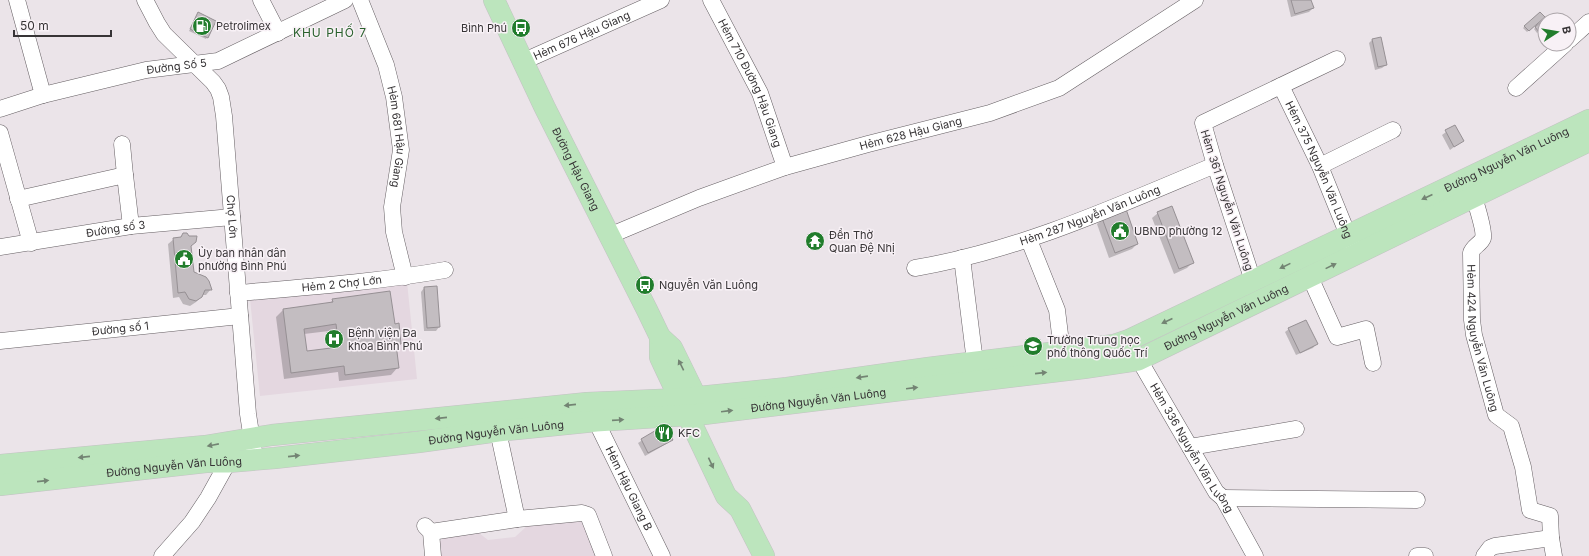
<svg xmlns="http://www.w3.org/2000/svg" width="1589" height="556" font-family="Inter,sans-serif">
<rect width="100%" height="100%" fill="#ebe4e9"/>
<!-- built -->
<g fill="#e4d7e0">
<polygon points="407,282 417,379 260,396 250,299"/>
<polygon points="583,520 598,556 439,556 438,544 444,537 479,533 488,540 515,537 527,526"/>
</g>
<!-- shadow -->
<g fill="#0003" fill-rule="evenodd">
<polygon points="1287,0 1310,0 1313,8 1309,12 1291,17"/>
<polygon points="1540,13 1544,17 1527,32 1523,28"/>
<polygon points="197,15 207,37 206,39 189,31"/>
<polygon points="1543,20 1545,22 1545,26 1537,33 1534,29"/>
<polygon points="1372,40 1386,65 1382,68 1375,70 1369,43"/>
<polygon points="1454,126 1462,141 1450,150 1442,135"/>
<polygon points="1158,213 1192,263 1187,268 1174,274 1152,218"/>
<polygon points="1103,219 1137,244 1132,249 1109,258 1097,224"/>
<polygon points="182,236 190,247 193,273 205,278 211,289 206,295 202,295 196,302 190,306 183,304 179,297 173,298 168,244 174,239 179,238"/>
<polygon points="436,287 439,327 436,331 424,331 421,292 424,288"/>
<path d="M333 300 394 325 400 343 395 348 398 367 391 375 339 381 338 372 284 379 276 317 283 310 329 304ZM329 331 331 349 306 353 304 334Z"/>
<polygon points="1289,329 1316,344 1313,348 1296,355 1285,332"/>
<polygon points="658,430 671,439 668,443 645,456 638,443"/>
</g>
<!-- building -->
<g fill="#c3bdc1" stroke="#969094" fill-rule="evenodd">
<polygon points="1291,0 1311,0 1314,8 1295,14"/>
<polygon points="198,12 216,21 208,38 190,29"/>
<polygon points="1540,12 1545,17 1529,31 1524,26"/>
<polygon points="1544,19 1545,27 1539,32 1535,27"/>
<polygon points="1381,37 1387,65 1378,67 1372,39"/>
<polygon points="1455,125 1464,141 1454,147 1445,130"/>
<polygon points="1172,206 1194,263 1179,269 1157,212"/>
<polygon points="1126,209 1138,244 1115,253 1102,218"/>
<polygon points="183,233 187,233 189,236 197,236 196,242 191,246 194,272 206,277 209,281 212,290 205,290 202,297 196,301 189,299 185,292 178,293 173,238 181,237"/>
<polygon points="437,286 440,327 427,328 424,287"/>
<path d="M390 291 395 324 399 323 401 344H396L399 368 345 375 344 366 291 373 283 309 333 302 332 299ZM336 324 339 347 307 351 304 329Z"/>
<polygon points="1306,320 1318,344 1300,353 1288,328"/>
<polygon points="658,429 667,430 673,440 648,453 641,439"/>
</g>
<g fill="none" stroke-linecap="round" stroke-linejoin="round">
<!-- minor casing -->
<g stroke="#655f63" stroke-width="17">
<g id="minor">
<polyline points="17,0 43,95"/>
<path id="s1" d="M145 0 157 23 164 34 213 82 218 89 221 97 224 116 248 414 255 459"/>
<polyline points="261,0 278,33"/>
<path id="s2" d="M360 0 386 65 394 97 401 150 392 207 394 232 405 277"/>
<path id="s3" d="M711 0 760 93 785 167"/>
<polyline points="1569,40 1589,22"/>
<path id="s4" d="M524 61 661 0"/>
<path id="s5" d="M1281 86 1320 166 1352 245"/>
<polyline points="1516,88 1565,44"/>
<path id="s6" d="M0 109 43 95 146 70 218 61 345 0"/>
<polyline points="0,133 31,243"/>
<polyline points="122,144 125,175"/>
<polyline points="1320,166 1393,130"/>
<path id="s7" d="M1474 197C1476 204 1485 231 1483 238 1481 244 1473 246 1471 253L1472 320 1474 335 1496 415 1511 426 1523 467 1530 510 1550 516 1551 538 1554 556"/>
<polyline points="18,199 125,175 131,226"/>
<path id="s8" d="M611 235 699 198 785 167 868 144 990 113 1059 88 1195 0"/>
<polyline points="1029,240 1057,310 1062,351"/>
<path id="s9" d="M0 247 131 226 232 217"/>
<polyline points="962,258 975,362"/>
<path id="s10" d="M915 268C1021 250 1117 206 1215 165"/>
<polyline points="1310,277 1337,337 1366,329 1373,363"/>
<polyline points="1253,281 1215,165 1203,123 1337,59"/>
<path id="s11" d="M238 293C308 287 377 282 445 270"/>
<path id="s12" d="M0 341 240 316"/>
<path id="s13" d="M1134 351 1216 492 1223 498 1255 556"/>
<path id="s14" d="M596 421 662 556"/>
<polyline points="498,431 517,519"/>
<polyline points="1190,447 1296,429"/>
<polyline points="1223,498 1417,500"/>
<polyline points="425,526 431,532 433,556"/>
<polyline points="431,532 517,519 582,513 588,515 604,556"/>
<polyline points="162,556 192,522 208,498 228,462"/>
<polyline points="1417,556 1425,556"/>
<polyline points="1484,556 1490,548 1495,546 1551,538"/>
</g>
</g>
<!-- major casing -->
<g stroke="#c3c2c3" stroke-width="22">
<g id="major">
<path id="s15" d="M494 0 545 108 647 310 660 337V357L667 372 726 496 740 509 764 556"/>
<polyline points="660,337 672,348 702,409"/>
<path id="s16" d="M0 465 205 446 272 435 587 403 679 399 787 388 928 368 1114 345 1129 340 1589 120"/>
<path id="s17" d="M0 485 206 462H228L275 458 419 442 498 431 596 421 704 414 1084 368 1138 360 1589 141"/>
</g>
</g>
<!-- minor -->
<use href="#minor" stroke="#fff" stroke-width="16"/>
<!-- major -->
<use href="#major" stroke="#bce5bd" stroke-width="21"/>
</g>
<!-- one-way arrows -->
<defs><path id="oneway-solid" d="M-6-.8H1V-3.2L6.5 0L1 3.2V.8H-6Z"/></defs>
<g fill="#738473">
<use href="#oneway-solid" transform="translate(1427 197) rotate(155)"/>
<use href="#oneway-solid" transform="translate(1285 266) rotate(154)"/>
<use href="#oneway-solid" transform="translate(1331 266) rotate(-26)"/>
<use href="#oneway-solid" transform="translate(1167 321) rotate(155)"/>
<use href="#oneway-solid" transform="translate(681 365) rotate(-116)"/>
<use href="#oneway-solid" transform="translate(1041 373) rotate(-6)"/>
<use href="#oneway-solid" transform="translate(862 377) rotate(172)"/>
<use href="#oneway-solid" transform="translate(912 388) rotate(-7)"/>
<use href="#oneway-solid" transform="translate(570 405) rotate(174)"/>
<use href="#oneway-solid" transform="translate(727 411) rotate(-7)"/>
<use href="#oneway-solid" transform="translate(441 418) rotate(174)"/>
<use href="#oneway-solid" transform="translate(618 420) rotate(-4)"/>
<use href="#oneway-solid" transform="translate(213 445) rotate(169)"/>
<use href="#oneway-solid" transform="translate(294 456) rotate(-6)"/>
<use href="#oneway-solid" transform="translate(84 457) rotate(174)"/>
<use href="#oneway-solid" transform="translate(711 463) rotate(65)"/>
<use href="#oneway-solid" transform="translate(43 481) rotate(-6)"/>
</g>
<!-- icons -->
<defs>
<g id="fuel-disc" transform="scale(1)"><circle r="9.5" fill="#217d2c" stroke="#f8f1f6"/><path d="M-5.5-6h7V0h2V4h1.3V-2.5L3-4.5l.8-.8L6-3V5H2.5V1h-1V6h-7ZM-4.2-4.7v3.2H.2V-4.7Z" fill="#fff"/></g>
<g id="bus-disc" transform="scale(1)"><circle r="9.5" fill="#217d2c" stroke="#f8f1f6"/><path d="M-5-6H5V4H4V6H2V4H-2V6H-4V4H-5ZM-3.5-4V0h7V-4ZM-3.5 1.2v1.5H-2V1.2ZM2 1.2v1.5H3.5V1.2Z" fill="#fff"/></g>
<g id="civic-disc" transform="scale(1)"><circle r="9.5" fill="#217d2c" stroke="#f8f1f6"/><path d="M-.6-6.5H3V-4.5H.6V-3L4-1V1h2V6H-6V1h2V-1L-.6-3ZM-1.2 2.5V6h2.4V2.5Z" fill="#fff"/></g>
<g id="temple-disc" transform="scale(1)"><circle r="9.5" fill="#217d2c" stroke="#f8f1f6"/><path d="M0-6L5-2H3V0L6.5 2.5H4V6H1.5V3h-3V6H-4V2.5H-6.5L-3 0V-2H-5Z" fill="#fff"/></g>
<g id="hospital-disc" transform="scale(1)"><circle r="9.5" fill="#217d2c" stroke="#f8f1f6"/><path d="M-5-5h3v3.5h4V-5h3V5h-3V1.5h-4V5h-3Z" fill="#fff"/></g>
<g id="school-disc" transform="scale(1)"><circle r="9.5" fill="#217d2c" stroke="#f8f1f6"/><path d="M0-5L7-2L0 1L-7-2ZM-4 1L0 2.5L4 1V4Q0 6-4 4Z" fill="#fff"/></g>
<g id="restaurant-disc" transform="scale(1)"><circle r="9.5" fill="#217d2c" stroke="#f8f1f6"/><path d="M-5-6h1v4h1v-4h1v4h1v-4h1v5L-1.5 .5V6h-2V.5L-5-1ZM5-6V6H3V1.5H1.5Q1.5-4 5-6Z" fill="#fff"/></g>
</defs>
<g fill-rule="evenodd">
<use href="#fuel-disc" x="202" y="26"/>
<use href="#bus-disc" x="521" y="28"/>
<use href="#civic-disc" x="1120" y="231"/>
<use href="#temple-disc" x="815" y="241"/>
<use href="#civic-disc" x="184" y="259"/>
<use href="#bus-disc" x="645" y="285"/>
<use href="#hospital-disc" x="334" y="339"/>
<use href="#school-disc" x="1033" y="346"/>
<use href="#restaurant-disc" x="664" y="433"/>
</g>
<g text-anchor="middle" dominant-baseline="central" stroke-width="3" stroke-linejoin="round" paint-order="stroke">
<!-- poi labels -->
<g font-size="11" fill="#373436" stroke="#f8f1f6" text-anchor="start">
<text x="216" y="26">Petrolimex</text>
<text x="507" y="28" text-anchor="end">Bình Phú</text>
<text x="1134" y="231">UBND phường 12</text>
<text x="829" y="235">Đền Thờ<tspan x="829" dy="13">Quan Đệ Nhị</tspan></text>
<text x="198" y="253">Ủy ban nhân dân<tspan x="198" dy="13">phường Bình Phú</tspan></text>
<text x="659" y="285">Nguyễn Văn Luông</text>
<text x="348" y="333">Bệnh viện Đa<tspan x="348" dy="13">khoa Bình Phú</tspan></text>
<text x="1047" y="340">Trường Trung học<tspan x="1047" dy="13">phổ thông Quốc Trí</tspan></text>
<text x="678" y="433">KFC</text>
</g>
<!-- street labels -->
<g font-size="11" fill="#373436" stroke="#f8f1f6">
<text stroke="none"><textPath href="#s4" startOffset="63">Hẻm 676 Hậu Giang</textPath></text>
<text stroke="none"><textPath href="#s6" startOffset="182">Đường Số 5</textPath></text>
<text stroke="none"><textPath href="#s3" startOffset="92">Hẻm 710 Đường Hậu Giang</textPath></text>
<text stroke="none"><textPath href="#s8" startOffset="317">Hẻm 628 Hậu Giang</textPath></text>
<text stroke="none"><textPath href="#s2" startOffset="143">Hẻm 681 Hậu Giang</textPath></text>
<text stroke="none"><textPath href="#s16" startOffset="1555">Đường Nguyễn Văn Luông</textPath></text>
<text stroke="none"><textPath href="#s15" startOffset="188">Đường Hậu Giang</textPath></text>
<text stroke="none"><textPath href="#s5" startOffset="92">Hẻm 375 Nguyễn Văn Luông</textPath></text>
<text transform="translate(1227 200) rotate(72)">Hẻm 361 Nguyễn Văn Luông</text>
<text stroke="none"><textPath href="#s10" startOffset="183">Hẻm 287 Nguyễn Văn Luông</textPath></text>
<text stroke="none"><textPath href="#s1" startOffset="245">Chợ Lớn</textPath></text>
<text stroke="none"><textPath href="#s9" startOffset="117">Đường số 3</textPath></text>
<text stroke="none"><textPath href="#s11" startOffset="104">Hẻm 2 Chợ Lớn</textPath></text>
<text stroke="none"><textPath href="#s17" startOffset="1243">Đường Nguyễn Văn Luông</textPath></text>
<text stroke="none"><textPath href="#s12" startOffset="121">Đường số 1</textPath></text>
<text stroke="none"><textPath href="#s7" startOffset="148">Hẻm 424 Nguyễn Văn Luông</textPath></text>
<text stroke="none"><textPath href="#s17" startOffset="823">Đường Nguyễn Văn Luông</textPath></text>
<text stroke="none"><textPath href="#s17" startOffset="499">Đường Nguyễn Văn Luông</textPath></text>
<text stroke="none"><textPath href="#s13" startOffset="113">Hẻm 336 Nguyễn Văn Luông</textPath></text>
<text stroke="none"><textPath href="#s17" startOffset="175">Đường Nguyễn Văn Luông</textPath></text>
<text stroke="none"><textPath href="#s14" startOffset="75">Hẻm Hậu Giang B</textPath></text>
</g>
<!-- neighbourhood labels -->
<g font-size="12" letter-spacing="1" fill="#2a612d" stroke="#f8f1f6">
<text x="330" y="32">KHU PHỐ 7</text>
</g>
</g>
<!-- north arrow -->
<g transform="translate(1557 32) rotate(78)"><circle r="19" fill="#f8f1f6" stroke="#aba5a9"/>
<path d="M0-3L7 15L0 10L-7 15Z" fill="#217d2c"/>
<text y="-6" font-size="11" font-weight="bold" text-anchor="middle" fill="#373436">B</text>
</g>
<!-- scale -->
<path d="M14 30v6h97v-6" fill="none" stroke="#373436" stroke-width="2"/>
<text x="20" y="30" font-size="12" fill="#373436" stroke="#f8f1f6" stroke-width="3" paint-order="stroke">50 m</text>
</svg>
